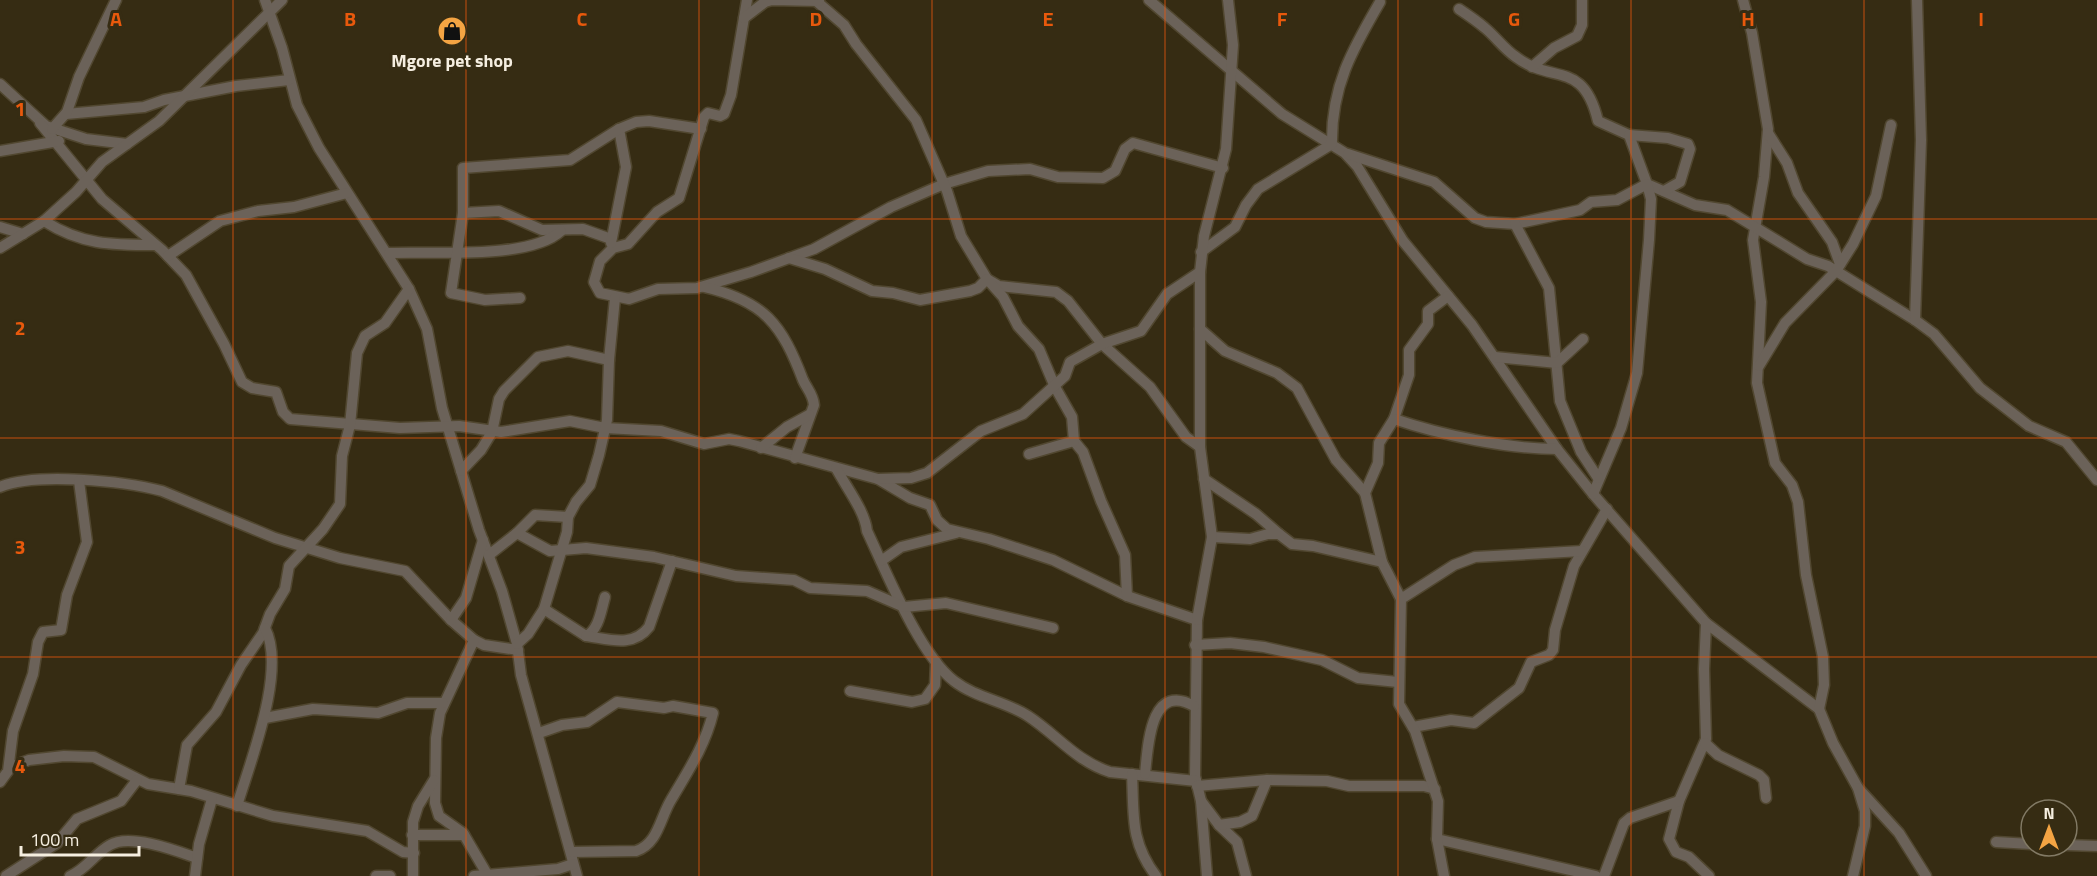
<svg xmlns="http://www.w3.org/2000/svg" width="2097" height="876" font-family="'Titillium Web',sans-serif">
<rect width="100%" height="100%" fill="#362c13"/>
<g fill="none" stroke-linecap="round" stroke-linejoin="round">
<!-- minor casing -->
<g stroke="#514730" stroke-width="13">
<g id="minor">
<polyline points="265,0 282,48 297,105 319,148 409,289 427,329 442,408 479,530 502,591 517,644 521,675 577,876"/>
<polyline points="747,0 731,95 724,114 720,116 708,113 704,117 679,198 657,212 628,244 613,248 600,261 594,282 600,293 629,299 658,289 697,288 751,272 814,249 891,207 944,184 988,171 1030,169 1058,177 1103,178 1115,171 1125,149 1133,143 1223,168"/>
<polyline points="815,0 844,25 856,44 916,120 947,191 961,236 987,279 999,286 1056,292 1068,301 1102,344 1150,387 1186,437 1200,447"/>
<polyline points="1149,0 1282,114 1345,153 1357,166 1403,241 1472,325 1557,449 1593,494 1706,623 1819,709 1833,743 1858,788 1865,811 1865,826 1853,876"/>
<polyline points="1743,0 1752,33 1768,129 1764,177 1753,240 1761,302 1757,383 1775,463 1792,485 1798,502 1806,575 1823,657 1824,685 1819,709"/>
<path d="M1459 9C1468 15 1477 21 1485 28 1496 37 1504 49 1516 57 1553 85 1583 59 1598 121L1629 135 1647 184 1695 205 1727 210 1807 259 1828 266 1915 320 1934 334 1980 388 2029 426 2066 442 2097 480"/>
<polyline points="744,18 765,2 772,0 819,1"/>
<polyline points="1532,67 1554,48 1577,36 1582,25 1582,0"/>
<polyline points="0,84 46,126 86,139 127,144"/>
<polyline points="66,114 144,107 164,100 236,86 289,80"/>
<polyline points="40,123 102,199 162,250 186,275 224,344 242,382 252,388 276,392 283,412 290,419 400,428 459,426 501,432 570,421 605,428 661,431 704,444 729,439 739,441 878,479 910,498 930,505 937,520 947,529 989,539 1053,560 1127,596 1197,620 1195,776 1201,801 1207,876"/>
<polyline points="52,129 67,112 79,77 116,0"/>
<polyline points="1768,133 1787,163 1798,193 1832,242 1840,264"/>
<polyline points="1629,135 1668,138 1688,144 1690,149 1680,182 1664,191"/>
<polyline points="0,151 59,141"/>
<polyline points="1348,154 1434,182 1475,218 1486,222 1515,224 1580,210 1591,202 1617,200 1647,184 1651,199 1649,240 1637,373 1621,428 1593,494"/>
<polyline points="463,213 499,211 542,230 583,229 611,239"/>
<path d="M44 221C82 245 111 245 155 245"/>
<polyline points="1515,224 1549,288 1560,401 1581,452 1598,478"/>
<polyline points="0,227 23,234"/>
<polyline points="611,243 626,167 619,129"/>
<polyline points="0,248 44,221 76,192 102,162 159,121 282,0"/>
<path d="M1201 252 1235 227 1246 205 1258 189 1332 144C1331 87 1352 50 1380 2"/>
<path d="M389 253C433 251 529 260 561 231"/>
<polyline points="168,256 220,221 258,211 294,207 347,193"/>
<polyline points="789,258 825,269 872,291 893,293 920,300 970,291 978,288 987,279 1003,297 1018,326 1039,349 1055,387 1072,417 1074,441 1083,452 1101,501 1125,555 1127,596"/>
<path d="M704 287C765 301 782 325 803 380 807 389 813 394 814 405L795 458"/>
<path d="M1448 296 1428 311V324L1409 350V375L1394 419C1441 435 1508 449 1557 449"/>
<polyline points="520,298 485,300 451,293 463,213 463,168 570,160 619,129 636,122 649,121 701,129"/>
<polyline points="1915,320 1921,140 1917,0"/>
<polyline points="1200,329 1225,351 1277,373 1297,388 1336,460 1365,493"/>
<polyline points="1495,357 1557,363 1583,339"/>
<polyline points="1759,366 1785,323 1836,271 1853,244 1876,196 1891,125"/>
<polyline points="1394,419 1379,443 1378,463 1365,493 1382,562 1401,599"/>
<polyline points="761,448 787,427 809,415"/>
<polyline points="1029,454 1074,441"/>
<path d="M836 468C846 487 865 511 867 531 886 571 919 654 954 681 976 698 1005 701 1028 716 1057 735 1076 761 1110 772L1196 781"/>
<polyline points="461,471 481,450 492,432 499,399 504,391 538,357 568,351 609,360"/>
<polyline points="878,479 911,478 927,473 981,431 1023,414 1065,376 1070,362 1102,344 1141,331 1167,294 1200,272"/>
<polyline points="1204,479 1256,514 1279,534"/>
<path d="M0 487C35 472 124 481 162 491L275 538 340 558 405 571 451 620 474 640 484 645 518 650"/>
<polyline points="517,533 550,551 586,548 654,557 736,576 794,580 810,588 867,591 904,607 946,603 1053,628"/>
<polyline points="1212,537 1250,539 1268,534 1279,534 1292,544 1313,546 1382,562"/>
<polyline points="489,555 517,533 535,515 568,517"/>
<polyline points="881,561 901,547 956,533"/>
<path d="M544 609 586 636C599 630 601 610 605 597"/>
<polyline points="451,620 466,598 483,540"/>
<polyline points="1197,620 1212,537 1200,447 1200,272 1204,236 1226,149 1233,45 1228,0"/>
<polyline points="1706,623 1704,669 1706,739 1679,801 1669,839 1676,852 1689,857 1709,876"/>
<path d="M586 636C609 639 633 648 649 627L672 561"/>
<polyline points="474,640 440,713 436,738 435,803 439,816 463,833 487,874"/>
<polyline points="517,644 528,634 544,609 567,532 568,517 576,502 590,485 599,455 607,420 609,360 615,298"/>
<polyline points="1195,645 1230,643 1264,647 1322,660 1358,678 1398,682"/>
<polyline points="850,691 912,702 925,699 935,685 936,662"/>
<polyline points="265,718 313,709 378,713 407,703 443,703"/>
<polyline points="1413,727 1451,720 1474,723 1519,688 1531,662 1549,655 1553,650 1555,630 1574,566 1607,509"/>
<path d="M539 733 562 725 587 722 617 702 664 708 673 706 713 713C705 746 688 771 671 800 660 818 658 844 636 851L571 852"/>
<polyline points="1705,743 1718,755 1759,775 1764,780 1766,798"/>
<polyline points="10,767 29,760 64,756 94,757 148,784 191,791 273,816 367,831 403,852 414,853"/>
<path d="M1132 774C1134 815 1130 842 1156 876"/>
<path d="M1145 774C1148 746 1150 681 1194 706"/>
<polyline points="0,782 8,771 13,731 33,674 38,642 43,632 61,630 67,595 87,542 79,481"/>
<polyline points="1197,786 1267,780 1327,781 1349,786 1424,786 1435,789"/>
<polyline points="1858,788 1899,833 1926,876"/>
<polyline points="179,789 187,745 216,712 241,665 263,633 270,614 285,589 289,566 323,529 340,504 342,456 350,425 357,353 365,336 385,323 409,289"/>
<polyline points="1201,801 1219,825 1237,842 1246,876"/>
<path d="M237 806C250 762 287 670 265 628"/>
<polyline points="1219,825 1240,822 1252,816 1267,780"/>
<polyline points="412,835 464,835"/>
<polyline points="1437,839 1596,876"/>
<polyline points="1996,842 2031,844"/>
<polyline points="2067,845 2097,846"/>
<polyline points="6,876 57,843 77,819 121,801 137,780"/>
<path d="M70 876C87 869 94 854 110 845 130 833 177 851 197 858"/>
<polyline points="195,876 199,844 212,799"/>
<polyline points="376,876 390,876"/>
<polyline points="413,876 413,822 418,806 434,780"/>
<polyline points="474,876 558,869 573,864"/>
<polyline points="1444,876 1437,839 1438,801 1415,731 1399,704 1401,599 1454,565 1475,557 1582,551"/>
<polyline points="1604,876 1624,823 1630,818 1679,801"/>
</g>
</g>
<!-- minor -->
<use href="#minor" stroke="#6b6259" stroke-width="10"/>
</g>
<!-- grid -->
<path fill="none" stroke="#e8590c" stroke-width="1.5" stroke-opacity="0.55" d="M233 0V876M466 0V876M699 0V876M932 0V876M1165 0V876M1398 0V876M1631 0V876M1864 0V876M0 219H2097M0 438H2097M0 657H2097"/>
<!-- icons -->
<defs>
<g id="shop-disc" transform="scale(1.5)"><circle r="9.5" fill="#f4a443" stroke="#362c13"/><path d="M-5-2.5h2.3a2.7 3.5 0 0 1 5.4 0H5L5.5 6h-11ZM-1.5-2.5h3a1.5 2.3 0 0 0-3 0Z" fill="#111"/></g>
</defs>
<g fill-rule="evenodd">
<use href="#shop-disc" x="452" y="31"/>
</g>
<g text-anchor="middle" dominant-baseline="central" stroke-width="6" stroke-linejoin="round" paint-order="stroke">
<!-- poi labels -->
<g font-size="18" font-weight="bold" fill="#f5eee0" stroke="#362c13">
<text x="452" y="60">Mgore pet shop</text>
</g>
</g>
<g font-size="20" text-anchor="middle" font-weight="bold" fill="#e8590c" stroke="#362c13" stroke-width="6" stroke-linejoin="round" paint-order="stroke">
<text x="116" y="26">A</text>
<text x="350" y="26">B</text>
<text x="582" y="26">C</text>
<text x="816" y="26">D</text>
<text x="1048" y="26">E</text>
<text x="1282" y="26">F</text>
<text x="1514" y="26">G</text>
<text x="1748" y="26">H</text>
<text x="1981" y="26">I</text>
<text x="20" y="116">1</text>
<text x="20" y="335">2</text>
<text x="20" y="554">3</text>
<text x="20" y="773">4</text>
</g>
<!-- north arrow -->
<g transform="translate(2049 828)"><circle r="28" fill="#362c13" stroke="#827a65" stroke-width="1.5"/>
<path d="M0-4.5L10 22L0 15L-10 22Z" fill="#f4a443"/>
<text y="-9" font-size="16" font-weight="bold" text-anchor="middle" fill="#f5eee0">N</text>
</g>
<!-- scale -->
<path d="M21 846v9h118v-9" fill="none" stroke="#f5eee0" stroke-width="3"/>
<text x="30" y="846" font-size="18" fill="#f5eee0" stroke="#362c13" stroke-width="4.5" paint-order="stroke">100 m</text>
</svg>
